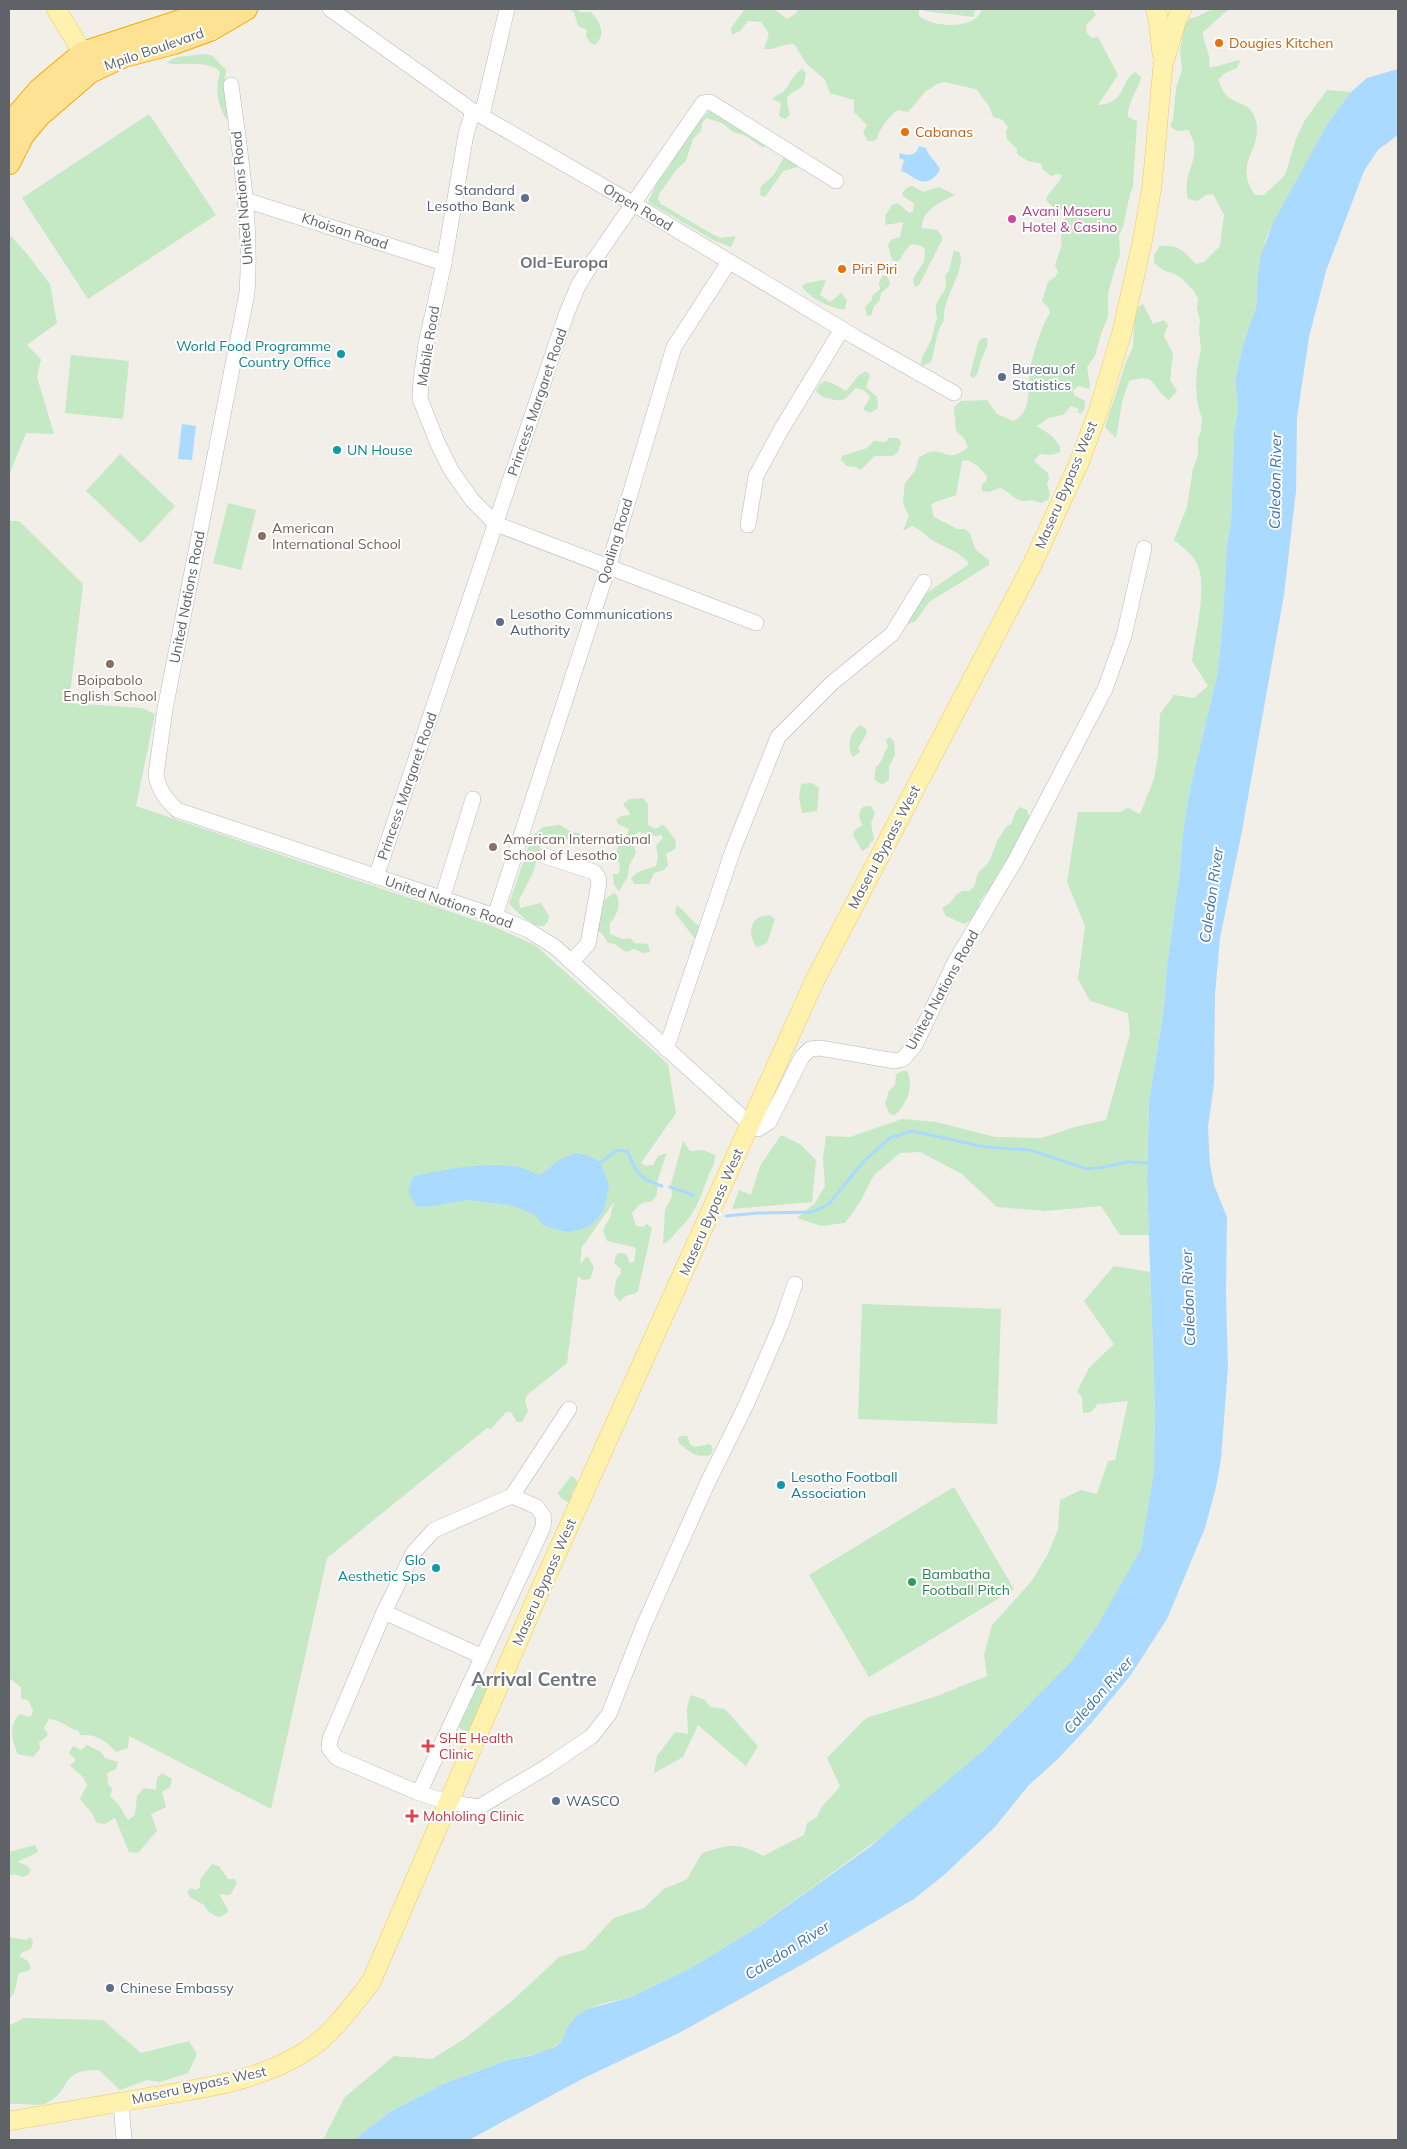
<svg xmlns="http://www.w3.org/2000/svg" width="1407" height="2149" font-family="Mulish,sans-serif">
<rect width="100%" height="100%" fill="#f1efe8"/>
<!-- green -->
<g fill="#c5e8c5">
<path d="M576 9 580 12H591C600 23 607 34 595 45L590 43 586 36 587 30 578 26 574 12 570 10Z"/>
<path d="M745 9H774L787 19 795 14 799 9H919V16C931 27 976 31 982 9H1093L1096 15 1086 25 1087 34 1092 38 1098 37 1118 75 1098 105C1126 104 1120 81 1135 72L1141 77C1138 91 1127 102 1128 117L1137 121 1133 187 1130 194 1123 227 1119 236 1120 256 1116 265 1108 293V317L1102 331 1095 356 1087 367 1090 385 1089 389 1079 386 1073 390 1074 395 1085 401V408L1081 414 1077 412 1079 409 1071 406 1063 415 1048 418 1037 426 1052 436 1060 446V452L1051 455 1040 454 1034 461 1048 473 1049 480 1047 484 1050 494 1048 500 1041 503 1031 500C1016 505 1012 492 1000 488L989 492 982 491V484L986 481 987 476 978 466 968 460 962 461 956 495C947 499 939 499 931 505L934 517 957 529H965L970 534 976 550 989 560V565L929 602 916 621 909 624 906 619 920 599 928 592 969 564C961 551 944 548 932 540 926 535 920 529 912 526L903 531 909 516 903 503 905 483 915 471 919 457C922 456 926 453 930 452 947 449 948 464 968 447L964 438 956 431 954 407 961 401 987 400 997 414 1013 421C1034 413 1026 384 1031 365 1035 348 1041 327 1050 313L1048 307 1042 301 1048 282 1055 277 1058 272 1055 265 1062 244 1061 237 1065 217 1063 210 1053 207 1046 200C1049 189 1059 186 1062 175L1057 174 1051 176 1042 169V165L1039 163 1028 161 1017 154V149L1007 139 1006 131 1008 127 1003 120 993 117 989 106 976 89 944 82 937 84 925 92 908 112 898 110C890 115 879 129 877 139L874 141H868L863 133 867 125 854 112V100L830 93 825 80 806 63 794 44C782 43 777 50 764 49L769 34 761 22 748 21 740 31 732 35 731 28Z"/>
<polygon points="924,9 975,9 974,17 924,11"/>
<path d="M1213 9H1229L1203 32C1203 45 1212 54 1209 67 1221 67 1229 62 1240 60L1237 68 1225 73 1218 80C1220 84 1222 90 1225 94 1235 106 1251 100 1256 121 1263 151 1232 162 1255 195H1264L1285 175 1296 139 1305 120 1327 90 1351 92 1328 123 1266 238 1258 272 1256 307 1243 345 1235 381 1238 409 1234 434 1231 521 1227 544 1223 616 1218 671 1190 789 1184 824 1179 878 1167 966 1164 1008 1149 1101 1147 1180 1149 1235H1120L1101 1206 1045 1211 997 1207 962 1174 920 1152 900 1153 874 1175 860 1202 845 1223 821 1226 797 1218 815 1203 825 1186 823 1158 826 1136 850 1137 902 1119 936 1122 995 1137 1041 1138 1075 1127 1106 1120 1130 1034 1128 1013 1090 1001 1078 979 1085 926 1067 882 1078 812H1120L1128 808 1140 814 1154 779 1158 755 1160 714 1174 695 1194 698 1208 686 1192 661C1195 635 1205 599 1200 572 1197 558 1184 548 1174 540L1187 507 1193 469 1198 455V439L1201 431 1202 420 1197 401 1196 384 1197 369 1201 350 1199 330 1200 321 1197 309 1198 299 1194 291 1179 276 1163 270 1154 263V255L1160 246C1179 244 1183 251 1196 264L1204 262 1220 246 1224 215 1213 194 1206 195 1198 201 1188 199C1182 176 1197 164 1194 145 1194 140 1190 135 1189 130L1177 131 1170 126 1173 120 1176 89 1182 69 1180 51 1184 27 1189 19 1196 17Z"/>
<path d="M204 54 213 56 226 70 224 85 229 119H226C217 103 215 90 220 72 213 61 184 64 171 64L167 62 177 57Z"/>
<path d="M802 69 806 73 804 84C793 97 782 88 790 114L785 119 779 116 781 103 773 99C777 94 779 95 783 92 791 85 789 78 802 69Z"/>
<polygon points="709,111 766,145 765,147 762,147 746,136 733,132 722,123 706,118 702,123 701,131 693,139 686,161 676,170 659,194 658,199 661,204 712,234 721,238 736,236 731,247 715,241 648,202 658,181 670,166 670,163 699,121"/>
<polygon points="149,114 216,215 88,299 22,198"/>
<polygon points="784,157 796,159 798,167 783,171 765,197 760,195 761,186 774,175"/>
<path d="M912 186 923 192 939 187 955 195C942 201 921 210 922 228L937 230 942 236V240L919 285 915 287 913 279 924 262 925 250 922 246 911 244C905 249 902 258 897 262L892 260 888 245 891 240 900 237 903 222 886 225 885 216 892 205 898 203 909 213 913 211 914 203 904 197 902 194 906 188Z"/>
<polygon points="9,234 27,254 50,284 57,323 27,345 41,359 37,377 54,434 26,433 9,475"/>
<path d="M954 250 960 253C966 270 941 300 944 321 935 332 936 348 931 362L921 366C921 354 929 348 932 337 934 331 935 324 937 318 937 315 935 311 936 307 939 292 949 294 945 275L949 271Z"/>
<polygon points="883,275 887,276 890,282 889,286 881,293 880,300 874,306 871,316 867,316 865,307 871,301 873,295 880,289 879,283"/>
<path d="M823 280 826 281 820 295 830 302 841 293 847 300 845 309C834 311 806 296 802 286L807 283Z"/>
<path d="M1143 304 1153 324 1164 320 1168 325 1164 336 1173 354 1170 380 1177 391 1169 400C1150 387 1158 372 1129 381L1122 402 1116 438 1105 427 1126 362 1133 347 1135 310Z"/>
<path d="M982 338H987C989 347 985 350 982 358 978 366 981 370 974 378L970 376C972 365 976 354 978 343Z"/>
<polygon points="71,355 129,361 123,419 65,413"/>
<path d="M866 371 870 375 866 387 877 397 878 408 870 413 863 409 870 398C866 391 863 389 855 388 847 398 844 403 831 399 824 398 820 396 816 391L819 385 824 381 830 382 846 391 859 375Z"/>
<polygon points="889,438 898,438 901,442 898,452 893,456 874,456 861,470 856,467 847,466 841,460 842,456 867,448 874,441 886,442"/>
<polygon points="120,454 175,506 141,543 86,491"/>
<polygon points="228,503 256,510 241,570 213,563"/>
<path d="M9 521H19L83 584 69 703 142 708 155 714 136 806 490 925 535 945 668 1064 676 1113 641 1163 646 1166 653 1165 658 1156 667 1153C664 1160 660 1173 658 1180 656 1190 660 1195 651 1202 642 1201 638 1206 632 1213L636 1226 643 1227 647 1224 652 1228 638 1291 634 1294C629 1294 622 1297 620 1302L614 1295 616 1280 621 1274V1269L614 1263 616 1255 619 1253 626 1254 630 1263 634 1262 636 1249 634 1247 607 1241 603 1230 610 1217 614 1202 582 1247 580 1264 587 1256 594 1267 590 1279 583 1280 578 1276 567 1363 527 1395 525 1401 528 1411 522 1422H517L511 1412H506L491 1429 487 1428 327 1558 271 1809 129 1736 128 1748 116 1752C106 1740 96 1734 80 1735L79 1731C69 1729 62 1720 49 1719L44 1728 48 1734 45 1738 39 1742 40 1749 33 1757 18 1754C12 1742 8 1724 20 1714L29 1717 32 1715 33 1710 28 1700 21 1699V1687L9 1678Z"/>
<path d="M860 725 865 728 867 733 858 748 860 752 853 757C846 747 850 732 860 725Z"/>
<path d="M890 737 894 742 895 755 889 766V780L882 785 874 779 876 767C883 762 883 754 888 747L886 740Z"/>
<polygon points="812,783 819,788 817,811 802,813 799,798 801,784"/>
<path d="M643 798 648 804V825L655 829 662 825 666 827 676 841 675 849 666 854 668 865 664 870 654 873 649 884H634L631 878 638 872 656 866 658 857 656 846 663 838 661 835 656 836 639 832 635 834 633 843 636 853 629 866 628 876 619 891 614 885 613 874H618L620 868C620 863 617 860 616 856 615 845 627 839 629 829L618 824 616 820 621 816 629 815 630 813 623 804 630 799Z"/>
<path d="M866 806H871L875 813 871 823 874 840 870 843 869 847 862 851 853 835 855 830 863 825C859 819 857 813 863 807Z"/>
<polygon points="1020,807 1027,810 1030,819 1027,827 1021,832 1009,860 1005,862 997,879 980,901 977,916 964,924 946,916 942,908 950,903 956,895 962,891 969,891 974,887 978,873 989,862 997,841 1006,827 1011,824 1016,811"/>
<path d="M560 825 571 832 580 833 583 837 580 843 576 845C566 839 555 829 543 837L533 873 519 900 520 908 541 903 549 916 548 921 544 926C529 927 519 912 509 904L528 848 532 843V836L543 827Z"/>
<path d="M613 893 616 894C622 902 617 916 610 923V934L622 939 630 938 635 943 648 944 650 952 644 953 634 949 626 952 615 944 608 943 602 933 596 930 601 915V903Z"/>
<path d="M677 905C686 912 690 919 699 926L701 937 690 956 691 946 696 940 675 913Z"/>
<path d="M770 915 775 919 767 943 757 947C750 940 748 924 758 918 761 916 766 916 770 915Z"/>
<path d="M903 1071H907C915 1087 906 1104 895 1115L890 1114 885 1104 889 1091 895 1085 896 1074Z"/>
<polygon points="781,1135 800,1144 816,1160 812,1202 732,1209 739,1190 751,1195 760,1166"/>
<path d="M683 1141 690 1151 703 1150 715 1155C714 1168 712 1166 708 1177 701 1196 695 1214 680 1228 673 1235 672 1240 663 1244L665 1210 672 1196 671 1184Z"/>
<path d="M1114 1266 1150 1272 1155 1411 1154 1472 1148 1514 1141 1549 1121 1587 1099 1623 1072 1662 986 1748 895 1827 758 1927 691 1968 631 1997 604 2003 588 2009 568 2026 561 2042 546 2052 508 2060 443 2084 390 2112 354 2140H323L345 2097 394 2056 432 2059 464 2039 512 2001 559 1957 584 1950 614 1918 644 1908 664 1889 687 1879 702 1853C731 1845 735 1841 763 1856L804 1835 807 1823 817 1817C822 1803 831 1799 840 1786L827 1758 866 1718 934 1697 987 1676 984 1655 992 1625 1031 1582 1048 1554 1058 1529 1060 1500 1081 1490 1097 1494 1108 1461 1115 1460 1128 1401 1098 1404 1091 1412 1083 1413 1082 1398 1077 1391 1089 1368 1114 1344 1084 1301Z"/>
<polygon points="862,1304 1001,1309 997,1424 858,1419"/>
<path d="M681 1436H687L690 1444 695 1447 710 1444 713 1449 711 1455C694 1458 692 1453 679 1443L678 1438Z"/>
<polygon points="571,1476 575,1478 578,1483 572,1492 570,1503 561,1498 558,1493"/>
<polygon points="954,1487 1014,1589 869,1677 809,1575"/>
<polygon points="485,1679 488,1684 490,1698 477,1710 479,1719 475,1726 467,1732 458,1727 464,1713 469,1707 467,1695 479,1680"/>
<polygon points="691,1695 705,1700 710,1707 725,1709 758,1746 746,1766 698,1725 683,1757 654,1773 657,1756 675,1732 688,1734 687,1708"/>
<path d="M87 1745 101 1752 105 1758 118 1762 116 1769 107 1773 108 1784 112 1789 110 1796 119 1805 128 1820 135 1815 137 1796 144 1788 156 1790 157 1778 162 1773 172 1779 170 1787 162 1792 166 1807 151 1814 157 1831 138 1853 129 1852 115 1818 105 1824 97 1823 92 1813 80 1799 87 1785C82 1772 78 1775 70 1765L76 1760 69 1753 73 1746 81 1750Z"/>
<polygon points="35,1845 38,1852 17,1862 26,1865 31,1870 28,1875 22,1877 14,1874 9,1876 9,1852"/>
<path d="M212 1864 219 1866 228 1879H234L237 1883 230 1895 219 1894 228 1910 227 1913 220 1917C213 1916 207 1911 204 1905L190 1897 187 1892 191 1888 196 1890 200 1887V1880Z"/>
<path d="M9 1937 26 1940 30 1937 33 1941 31 1949 23 1952 19 1956 28 1961 31 1968 28 1971 19 1973C16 1981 17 1994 9 1998Z"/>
<path d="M23 2018 103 2020 141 2053 189 2041 197 2054 188 2073 160 2082 147 2080 120 2090 99 2070C57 2070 74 2089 47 2103 40 2107 19 2103 9 2104V2026Z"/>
</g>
<!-- water -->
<g fill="#aadaff">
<polygon points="1398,69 1398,135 1378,150 1364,171 1326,271 1309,337 1297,418 1296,491 1284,595 1242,831 1220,938 1215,994 1214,1084 1208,1127 1210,1164 1214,1185 1227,1217 1226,1294 1228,1367 1221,1459 1216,1487 1205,1528 1167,1619 1130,1676 1093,1721 1059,1758 1028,1786 995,1827 944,1875 914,1899 803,1964 679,2033 582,2079 469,2140 354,2140 390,2112 443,2084 508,2060 534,2055 555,2047 561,2042 568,2026 576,2017 588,2009 631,1997 691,1968 758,1927 871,1846 986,1748 1072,1661 1099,1623 1141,1549 1154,1472 1155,1411 1147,1180 1149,1101 1164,1008 1167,966 1179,878 1184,824 1190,789 1218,671 1223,616 1227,544 1231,521 1234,434 1238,409 1235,381 1243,345 1256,307 1258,272 1261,255 1273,223 1328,123 1351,92 1367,78"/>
<path d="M919 146 926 148C928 156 936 161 940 169 938 174 936 176 932 179 919 187 912 174 901 171L904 160 899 158 900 153C909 156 916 156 919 146Z"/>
<polygon points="182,424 196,426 192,460 178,459"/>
<path d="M575 1153 587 1155 600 1162 609 1185 604 1210 597 1220 586 1228 568 1232 555 1229 543 1225 534 1214 509 1205 468 1200 425 1207 416 1206 408 1191 413 1177C438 1169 484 1163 510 1166 520 1166 530 1171 540 1175L561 1159Z"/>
</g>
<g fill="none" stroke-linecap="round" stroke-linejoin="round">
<!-- stream -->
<g stroke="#aadaff" stroke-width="3">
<path d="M598 1164 618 1150 628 1152C635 1172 641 1180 662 1186"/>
<polyline points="670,1187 693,1195"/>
<polyline points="726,1216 758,1213 812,1212 828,1205 864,1161 890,1138 912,1131 985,1147 1030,1150 1087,1169 1105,1167 1127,1162 1150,1163"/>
</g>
<!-- minor casing -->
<g stroke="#b5b8bc" stroke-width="16">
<g id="minor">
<polyline points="330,9 473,111 632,203 855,337 954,393"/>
<path d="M231 85C240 154 252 223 247 293L165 709 156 775C159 791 166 799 177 810L495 916 528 930 555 947 751 1125 758 1129 769 1122 802 1057 810 1049 820 1048 895 1061 903 1059 915 1045 956 960 1015 861 1105 689 1124 636 1144 548"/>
<polyline points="473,111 466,134 444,263 426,344 421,380 420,399 438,444 451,470 472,500 496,524 756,623"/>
<polyline points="482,115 507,9"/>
<polyline points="245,200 444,263"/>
<polyline points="748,525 756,476 781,430 842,329"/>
<polyline points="545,856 594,872 598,877 599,883 588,944 571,962"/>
<polyline points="376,877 566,315 578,286 592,263 703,103 710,102 836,181"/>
<polyline points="442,899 473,799"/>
<polyline points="495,916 608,568 674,347 729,262"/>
<polyline points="666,1049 733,850 778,737 832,683 892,634 924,582"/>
<polyline points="569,1409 512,1496 434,1530 413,1553 384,1612 330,1739 329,1748 337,1758 419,1793 447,1802 479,1807 548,1766 592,1736 609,1714 644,1625 707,1484 747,1403 782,1322 795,1284"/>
<polyline points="384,1612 481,1656"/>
<polyline points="419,1793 543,1527 544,1517 537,1507 512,1496"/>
<polyline points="121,2102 124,2140"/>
</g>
</g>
<!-- major casing -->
<g stroke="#f2c960" stroke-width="20">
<g id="major">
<polyline points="56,9 83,53 88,66"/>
<polyline points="1155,9 1158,18 1162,54"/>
<path d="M9 2121C56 2113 104 2105 151 2097 204 2088 260 2081 306 2051 332 2035 352 2006 371 1982L537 1597 814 982 1032 565 1079 463 1099 409 1122 332 1142 243 1152 186 1163 65 1177 19 1182 9"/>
</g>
</g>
<!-- highway casing -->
<g stroke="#f9ab00" stroke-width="24">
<g id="highway">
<polyline points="9,125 39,90 83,53 217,9"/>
<polyline points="9,163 23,135 40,115 90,72 124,56 174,43 210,30 246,9"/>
</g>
</g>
<!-- minor -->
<use href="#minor" stroke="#fff" stroke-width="15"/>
<!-- major -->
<use href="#major" stroke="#fff2af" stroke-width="19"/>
<!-- highway -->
<use href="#highway" stroke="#fde293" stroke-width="22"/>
</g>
<!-- markers -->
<g fill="#e8710a" stroke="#fff" stroke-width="2">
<circle cx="1219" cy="43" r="5"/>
<circle cx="905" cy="132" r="5"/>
<circle cx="842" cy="269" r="5"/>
</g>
<g fill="#5c6f8a" stroke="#fff" stroke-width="2">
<circle cx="525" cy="198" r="5"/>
<circle cx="1002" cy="377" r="5"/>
<circle cx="500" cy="622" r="5"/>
<circle cx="556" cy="1801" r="5"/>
<circle cx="110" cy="1988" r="5"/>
</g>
<circle fill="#d1479c" stroke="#fff" stroke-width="2" cx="1012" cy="219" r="5"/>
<g fill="#0f9aa8" stroke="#fff" stroke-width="2">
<circle cx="341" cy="354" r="5"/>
<circle cx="337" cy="450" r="5"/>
<circle cx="781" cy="1485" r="5"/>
<circle cx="436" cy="1568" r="5"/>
</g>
<g fill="#8d6e63" stroke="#fff" stroke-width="2">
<circle cx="262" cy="536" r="5"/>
<circle cx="110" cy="664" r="5"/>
<circle cx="493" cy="847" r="5"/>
</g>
<circle fill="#2e9e5b" stroke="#fff" stroke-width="2" cx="912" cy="1582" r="5"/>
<g fill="#e0444e" stroke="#fff" stroke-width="2">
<path d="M425.5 1738.5h5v5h5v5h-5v5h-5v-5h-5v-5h5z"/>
<path d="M409.5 1808.5h5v5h5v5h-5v5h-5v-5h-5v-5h5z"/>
</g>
<g text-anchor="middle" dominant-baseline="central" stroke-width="4" stroke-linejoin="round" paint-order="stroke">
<!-- food labels -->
<g font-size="14" fill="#c56008" stroke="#fff" text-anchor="start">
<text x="1229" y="43">Dougies Kitchen</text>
<text x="915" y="132">Cabanas</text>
<text x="852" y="269">Piri Piri</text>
</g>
<!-- street labels -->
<g font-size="14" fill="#5f6368" stroke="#fff">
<text transform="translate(154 49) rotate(-19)">Mpilo Boulevard</text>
<text transform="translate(242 198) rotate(-95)">United Nations Road</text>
<text transform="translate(638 207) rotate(31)">Orpen Road</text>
<text transform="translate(345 231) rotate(18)">Khoisan Road</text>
<text transform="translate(428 346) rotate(-81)">Mabile Road</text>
<text transform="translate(537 402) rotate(-71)">Princess Margaret Road</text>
<text transform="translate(1066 485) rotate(-67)">Maseru Bypass West</text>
<text transform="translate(615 541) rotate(-73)">Qoaling Road</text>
<text transform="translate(187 597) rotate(-79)">United Nations Road</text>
<text transform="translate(407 786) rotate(-71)">Princess Margaret Road</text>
<text transform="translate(884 847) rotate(-62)">Maseru Bypass West</text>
<text transform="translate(449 902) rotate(19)">United Nations Road</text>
<text transform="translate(942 990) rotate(-61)">United Nations Road</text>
<text transform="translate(711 1212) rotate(-66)">Maseru Bypass West</text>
<text transform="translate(544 1582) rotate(-66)">Maseru Bypass West</text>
<text transform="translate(199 2085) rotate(-12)">Maseru Bypass West</text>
</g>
<!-- service labels -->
<g font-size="14" fill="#4e5e75" stroke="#fff" text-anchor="start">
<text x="515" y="190" text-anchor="end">Standard<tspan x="515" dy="16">Lesotho Bank</tspan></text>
<text x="1012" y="369">Bureau of<tspan x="1012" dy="16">Statistics</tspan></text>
<text x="510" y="614">Lesotho Communications<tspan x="510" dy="16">Authority</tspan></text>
<text x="566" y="1801">WASCO</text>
<text x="120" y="1988">Chinese Embassy</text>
</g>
<!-- hotel labels -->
<g font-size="14" fill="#b23c85" stroke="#fff" text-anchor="start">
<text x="1022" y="211">Avani Maseru<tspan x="1022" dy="16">Hotel &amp; Casino</tspan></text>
</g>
<!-- culture labels -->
<g font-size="14" fill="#0d838f" stroke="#fff" text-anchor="end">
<text x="331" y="346">World Food Programme<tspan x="331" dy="16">Country Office</tspan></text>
<text x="347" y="450" text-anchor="start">UN House</text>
<text x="791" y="1477" text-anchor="start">Lesotho Football<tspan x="791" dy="16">Association</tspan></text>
<text x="426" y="1560">Glo<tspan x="426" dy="16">Aesthetic Sps</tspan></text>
</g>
<!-- education labels -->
<g font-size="14" fill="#785e54" stroke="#fff" text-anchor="start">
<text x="272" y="528">American<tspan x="272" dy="16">International School</tspan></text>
<text x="110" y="680" text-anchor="middle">Boipabolo<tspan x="110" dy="16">English School</tspan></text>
<text x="503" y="839">American International<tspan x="503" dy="16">School of Lesotho</tspan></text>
</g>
<!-- leisure labels -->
<g font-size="14" fill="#27864d" stroke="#fff" text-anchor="start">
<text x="922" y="1574">Bambatha<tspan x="922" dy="16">Football Pitch</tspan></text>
</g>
<!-- health labels -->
<g font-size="14" fill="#be3a42" stroke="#fff" text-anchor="start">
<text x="439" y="1738">SHE Health<tspan x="439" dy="16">Clinic</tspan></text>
<text x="423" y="1816">Mohloling Clinic</text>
</g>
<!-- water labels -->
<g font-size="15" font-style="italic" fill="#4174aa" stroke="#fff">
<text transform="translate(1275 481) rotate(-89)">Caledon River</text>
<text transform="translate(1211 895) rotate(-82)">Caledon River</text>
<text transform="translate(1188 1298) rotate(-92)">Caledon River</text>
<text transform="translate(1098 1695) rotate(-49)">Caledon River</text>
<text transform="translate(787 1950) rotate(-32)">Caledon River</text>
</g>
<!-- quarter labels -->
<g font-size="16" font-weight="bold" fill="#70757a" stroke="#fff">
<text x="564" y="262">Old-Europa</text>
</g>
<!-- district labels -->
<g font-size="19" font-weight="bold" fill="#70757a" stroke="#fff">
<text x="534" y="1679">Arrival Centre</text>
</g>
</g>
<!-- border -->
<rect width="1407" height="2149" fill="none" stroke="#5f6368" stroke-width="20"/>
</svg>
